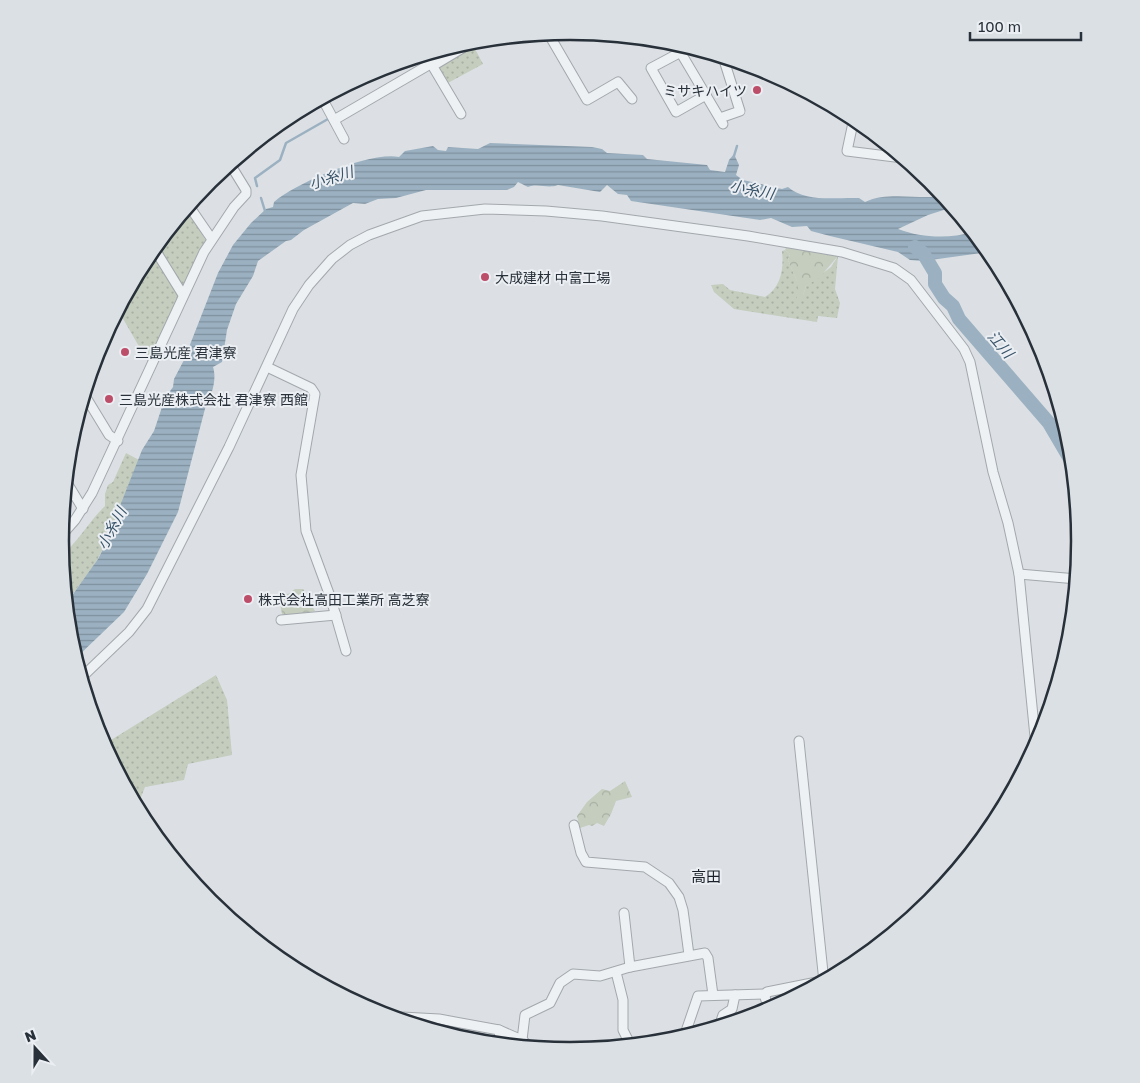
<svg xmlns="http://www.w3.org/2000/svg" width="1140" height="1083" font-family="'Golos Text','Noto Sans JP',sans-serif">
<defs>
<pattern id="grass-dots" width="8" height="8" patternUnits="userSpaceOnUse" patternTransform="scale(1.25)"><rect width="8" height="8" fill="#c4cdbe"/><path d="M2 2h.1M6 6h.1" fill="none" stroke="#a8b0a4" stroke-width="1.8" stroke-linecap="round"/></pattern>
<pattern id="forest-crowns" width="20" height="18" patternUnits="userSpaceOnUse" patternTransform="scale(1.25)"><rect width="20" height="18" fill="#c4cdbe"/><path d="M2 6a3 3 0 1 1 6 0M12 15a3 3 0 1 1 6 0" fill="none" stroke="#a8b0a4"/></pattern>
<pattern id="water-rules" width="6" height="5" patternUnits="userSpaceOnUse" patternTransform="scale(1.25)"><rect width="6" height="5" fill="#9bb1c1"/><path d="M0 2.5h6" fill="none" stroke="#7e909e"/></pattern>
</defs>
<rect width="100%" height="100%" fill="#dce0e4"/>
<!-- grass -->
<g fill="url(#grass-dots)">
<polygon points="474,47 483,64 446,84 438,67"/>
<polygon points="187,208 206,241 183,287 156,246"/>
<path d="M785 250 790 254 788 260 803 295 806 286 831 267 838 256 835 289 840 303 837 318 818 316 817 322 734 309 714 292 711 285 723 284 730 290 765 297C781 287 784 269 782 251Z"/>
<polygon points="152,251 178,294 178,298 148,362 118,310"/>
<path d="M126 453 139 460C126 494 115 529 97 560 88 576 75 589 66 604L61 556C79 541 89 521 105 506V494L108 485 113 482Z"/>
<polygon points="216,675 227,700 232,755 188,764 184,780 145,787 141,797 130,796 103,745"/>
</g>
<!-- forest -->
<g fill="url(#forest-crowns)">
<polygon points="787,246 838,256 819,278 806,286 801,301 797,300 797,281 788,260 790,254 785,250"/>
<polygon points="295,589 303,589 306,593 293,608 312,606 315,611 286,617 282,614 278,592 288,594"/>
<polygon points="625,781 632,797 616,801 611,814 604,826 597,823 592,826 589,825 580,828 577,816 587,802 602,789 610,791"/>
</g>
<!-- water -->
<path fill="url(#water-rules)" d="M490 143 592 147 602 149 607 153 643 155 647 159 707 165 710 170 725 172 729 160 734 154 739 165 736 175 743 180 782 189 788 187C806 203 837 197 859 198L865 202C888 191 920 200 943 196L953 207 928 215 898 229C922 238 949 239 973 232L989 252 923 261 910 260 898 252 830 236 811 231 807 226 792 227 771 218 760 220 631 201 627 195 618 194 607 185 600 192 558 185C548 189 538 183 528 187L518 182 514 187 507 190H426L396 198 378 199 365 204 353 203 304 230 291 240 286 241 258 261 253 276 236 304 227 330 222 362 213 367C217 379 212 395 206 405L178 512 147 574 124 612 75 659 70 641 66 604 98 559 116 524 118 511 142 450 154 431 165 398 173 387 174 379 184 360 218 273 233 245 251 223 266 209 273 207 274 202C296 183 370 151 399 157L405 151 433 146 438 150 446 151 448 147 478 149Z"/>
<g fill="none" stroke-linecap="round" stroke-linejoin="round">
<!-- stream -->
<g stroke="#9bb1c1" stroke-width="2.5">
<polyline points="433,57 451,47"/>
<polyline points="734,156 737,146"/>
<polyline points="257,186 255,178 280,160 286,143 328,119"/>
<polyline points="261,198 265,211"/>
</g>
<!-- river -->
<polyline stroke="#9bb1c1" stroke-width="14" points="915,247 923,253 935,273 935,284 944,298 953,306 959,319 1049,423 1073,464"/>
<!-- street casing -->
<g stroke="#a2a8ad" stroke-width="11">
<g id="street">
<polyline points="548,33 587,100 618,82 632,99"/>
<polyline points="675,43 723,124"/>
<polyline points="681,52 651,68 676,112 706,95"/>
<polyline points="426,55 461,114"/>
<polyline points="322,98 344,139"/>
<polyline points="720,118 740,111 723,57"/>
<polyline points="854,118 847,151 903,158"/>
<polyline points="334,120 432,63 436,64 476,40"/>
<polyline points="189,206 211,238"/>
<polyline points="154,248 183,295"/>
<polyline points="267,367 311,388 315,394 301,475 306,531 331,599 346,651"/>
<polyline points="84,394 109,435 118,441"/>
<polyline points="66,481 83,509"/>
<polyline points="60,537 75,520 92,493 204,252 234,207 246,194 246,190 230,164"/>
<polyline points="1019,574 1077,579"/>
<polyline points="281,620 336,615"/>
<polyline points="81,678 129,632 147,609 229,447 293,309 309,285 332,259 350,245 369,235 422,216 485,209 546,211 602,216 748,236 842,252 894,268 911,280 964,349 970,362 993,472 1008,523 1019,574 1036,747"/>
<polyline points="799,741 824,982"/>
<polyline points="574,825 581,853 586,862 645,867 669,883 679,897 683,910 689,955"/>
<polyline points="624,913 630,967"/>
<polyline points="616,972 623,1000 623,1030 631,1046"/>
<polyline points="769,1011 765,997 767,992 827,980"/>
<polyline points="384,1016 439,1019 499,1030 522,1040 532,1048"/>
<polyline points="719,1027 723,1015 732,1009 735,995"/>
<polyline points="499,1030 501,1045"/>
<polyline points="684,1037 698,996 765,994"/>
<polyline points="522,1040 525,1015 550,1003 560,983 573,974 600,976 630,967 705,953 708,958 713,995"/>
</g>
</g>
<!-- street -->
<use href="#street" stroke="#eef1f3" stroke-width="9"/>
</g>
<!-- markers -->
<g fill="#bd4e6a" stroke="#ebeff3" stroke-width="2">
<circle cx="757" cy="90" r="5"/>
<circle cx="485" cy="277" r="5"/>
<circle cx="125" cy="352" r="5"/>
<circle cx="109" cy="399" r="5"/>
<circle cx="248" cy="599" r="5"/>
</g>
<g text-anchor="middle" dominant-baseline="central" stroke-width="4" stroke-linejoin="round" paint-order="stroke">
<!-- poi labels -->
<g font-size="14" fill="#283039" stroke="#ebeff3" text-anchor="start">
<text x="747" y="90" text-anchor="end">ミサキハイツ</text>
<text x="495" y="277">大成建材 中富工場</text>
<text x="135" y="352">三島光産 君津寮</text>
<text x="119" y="399">三島光産株式会社 君津寮 西館</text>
<text x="258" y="599">株式会社高田工業所 高芝寮</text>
</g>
<!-- water labels -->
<g font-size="15" font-style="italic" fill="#375268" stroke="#ebeff3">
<text transform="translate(331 177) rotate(-17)">小糸川</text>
<text transform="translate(752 189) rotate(11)">小糸川</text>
<text transform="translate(1001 344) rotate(49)">江川</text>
<text transform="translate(111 528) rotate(-62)">小糸川</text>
</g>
<!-- neighbourhood labels -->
<g font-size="15" fill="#1a212a" stroke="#ebeff3">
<text x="706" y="876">高田</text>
</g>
</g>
<!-- crop -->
<path d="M0 0H1140V1083H0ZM69 541a501 501 0 1 1 1002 0a501 501 0 1 1-1002 0Z" fill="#dbe0e4" fill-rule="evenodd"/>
<path fill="none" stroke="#283039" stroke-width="2.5" d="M69 541a501 501 0 1 1 1002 0a501 501 0 1 1-1002 0Z"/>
<!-- north arrow -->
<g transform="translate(35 1048) rotate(339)" stroke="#ebeff3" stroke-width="4" paint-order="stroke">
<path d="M0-4L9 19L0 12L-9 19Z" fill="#283039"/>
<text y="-8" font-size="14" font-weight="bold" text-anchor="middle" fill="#283039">N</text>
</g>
<!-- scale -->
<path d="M970 32v8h111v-8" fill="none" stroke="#283039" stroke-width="2.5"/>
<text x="978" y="32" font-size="15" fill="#283039" stroke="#ebeff3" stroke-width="4" paint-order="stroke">100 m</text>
</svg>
